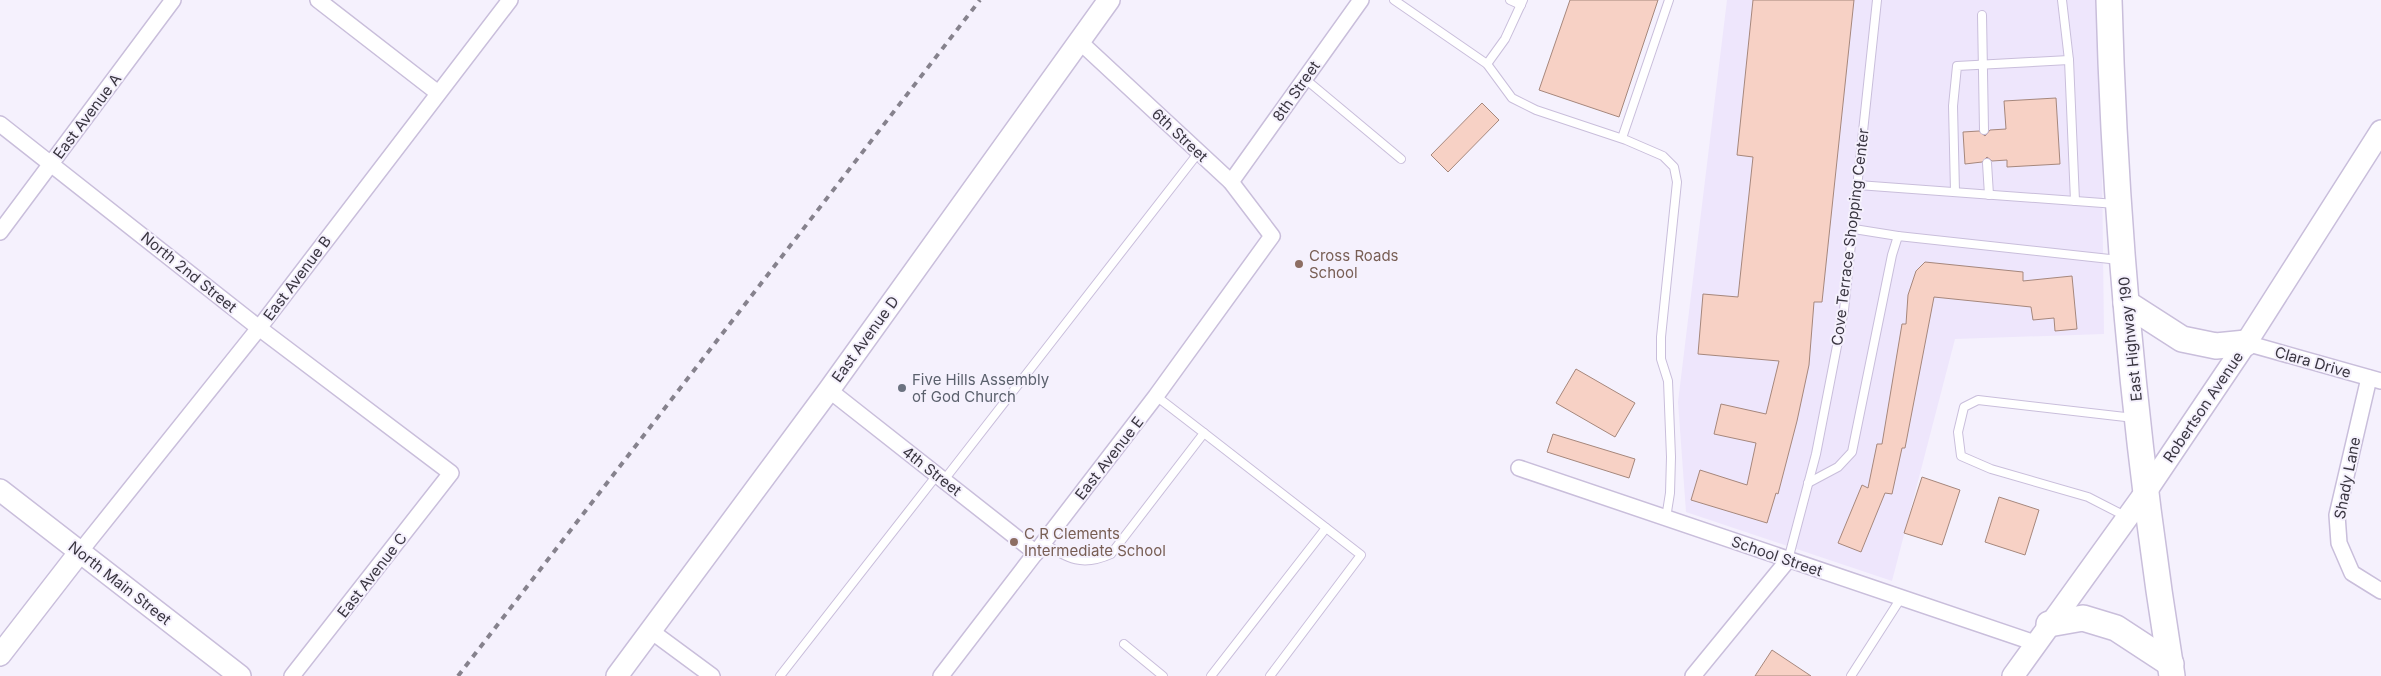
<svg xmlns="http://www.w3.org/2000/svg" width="2381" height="676" font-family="Inter,sans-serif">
<rect width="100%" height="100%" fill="#f5f1fd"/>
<!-- built -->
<polygon fill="#eee6fc" points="1727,0 2100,0 2104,334 1955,339 1892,581 1686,512 1678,402"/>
<!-- building -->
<g fill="#f7d1c5" stroke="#a6877c">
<polygon points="1570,0 1658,0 1619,117 1539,90"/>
<polygon points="1753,0 1854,0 1822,302 1814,302 1809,365 1797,421 1778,494 1776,493 1767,523 1691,500 1700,470 1747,485 1756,443 1714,434 1721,404 1766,414 1779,361 1698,354 1703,294 1738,297 1753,157 1737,155"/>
<polygon points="2056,98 2060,164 2007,167 2007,160 1992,161 1987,157 1982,162 1965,164 1963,132 1979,131 1985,136 1990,130 2006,129 2004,101"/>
<polygon points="1482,103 1499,120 1448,172 1431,155"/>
<polygon points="1925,262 2023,272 2023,281 2072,276 2077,329 2055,331 2054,318 2033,320 2031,307 1934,297 1905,448 1902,448 1892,494 1885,493 1861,552 1838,543 1862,485 1868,488 1877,444 1882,444 1902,324 1906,324 1908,295 1916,271"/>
<polygon points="1576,369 1635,403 1615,437 1556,403"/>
<polygon points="1553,434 1635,459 1629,478 1547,452"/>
<polygon points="1922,477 1960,490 1942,545 1904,533"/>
<polygon points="1999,497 2039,510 2025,555 1985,542"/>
<polygon points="1772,650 1811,676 1755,676"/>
</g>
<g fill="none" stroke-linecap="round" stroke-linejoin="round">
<!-- lane casing -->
<g stroke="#c9bedb" stroke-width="10">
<g id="lane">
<polyline points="1394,0 1487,64 1512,98 1536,110 1626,140 1663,156 1674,167 1677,182 1661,337 1661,359 1668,381 1671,457 1670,493 1666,518"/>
<polyline points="1510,0 1521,5"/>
<polyline points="2062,0 2069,60 2075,201"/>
<polyline points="1982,15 1984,130"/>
<polyline points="1487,64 1505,39 1523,0"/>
<polyline points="1304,78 1401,159"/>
<polyline points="1622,138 1669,0"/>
<polyline points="1987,163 1989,195"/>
<polyline points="1858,185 2116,204"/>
<polyline points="1955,192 1953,106 1957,66 2069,60"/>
<polyline points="1854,229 1898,236"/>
<polyline points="1204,433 1361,555 1270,676"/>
<polyline points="944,480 1199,152"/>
<polyline points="1808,483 1838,467 1852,452 1892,255 1898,236 2119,260"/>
<polyline points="2125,516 2088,497 1991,469 1961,456 1958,432 1964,407 1978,400 2134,418"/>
<path d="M1043 543C1069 559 1082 567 1111 554L1204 433 1156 396"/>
<polyline points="1788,560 1816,454 1844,310 1877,0"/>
<polyline points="1124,644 1163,676"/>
<polyline points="780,676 937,475"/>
<polyline points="1211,676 1326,528"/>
<polyline points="1851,676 1901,598"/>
</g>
</g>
<!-- street casing -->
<g stroke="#c9bedb" stroke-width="18">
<g id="street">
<polyline points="318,0 438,93"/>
<polyline points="0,124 259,328 451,473 292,676"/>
<polyline points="1231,182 1361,0"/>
<polyline points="0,232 173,0"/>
<polyline points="2246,343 2381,381"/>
<polyline points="2369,378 2337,515 2339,543 2352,573 2381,591"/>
<polyline points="829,390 1036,553"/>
<polyline points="1519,468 2035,643"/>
<polyline points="79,553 259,328 510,0"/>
<polyline points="651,631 712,676"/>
<polyline points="941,676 1156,396 1272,236 1231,182 1079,41"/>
<polyline points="1693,676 1788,560"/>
</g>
</g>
<!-- secondary casing -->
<g stroke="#c9bedb" stroke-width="24">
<g id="secondary">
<polyline points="0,490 240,676"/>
<polyline points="0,655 79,553"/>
<polyline points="617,676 829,390 1109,0"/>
<polyline points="2013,676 2145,493 2246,343 2381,131"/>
</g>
</g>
<!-- primary casing -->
<g stroke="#c9bedb" stroke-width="28">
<g id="primary">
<path d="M2109 0C2115 227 2136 452 2172 676"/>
<polyline points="2126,303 2182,339 2216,346 2246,343"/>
<polyline points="2049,624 2083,618 2116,628 2171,664"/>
</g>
</g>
<!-- lane -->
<use href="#lane" stroke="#fff" stroke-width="8"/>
<!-- street -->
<use href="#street" stroke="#fff" stroke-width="15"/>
<!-- secondary -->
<use href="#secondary" stroke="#fff" stroke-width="21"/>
<!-- primary -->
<use href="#primary" stroke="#fff" stroke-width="25"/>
<!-- rail -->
<polyline stroke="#86828d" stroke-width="4" stroke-dasharray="6 6" stroke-linecap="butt" points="458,676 980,0"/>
</g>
<!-- markers -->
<g fill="#8d6e63" stroke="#f5f1fd" stroke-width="2">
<circle cx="1299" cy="264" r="5"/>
<circle cx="1014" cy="542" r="5"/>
</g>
<circle fill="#6b7280" stroke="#f5f1fd" stroke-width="2" cx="902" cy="388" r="5"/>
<g text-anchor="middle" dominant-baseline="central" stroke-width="4" stroke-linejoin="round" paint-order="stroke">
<!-- street labels -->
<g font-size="15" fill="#3a3641" stroke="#f5f1fd">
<text transform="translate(1296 91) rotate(-55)">8th Street</text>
<text transform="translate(87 116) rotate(-53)">East Avenue A</text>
<text transform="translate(1180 135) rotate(43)">6th Street</text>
<text transform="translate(1850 237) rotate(-83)">Cove Terrace Shopping Center</text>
<text transform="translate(189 272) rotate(39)">North 2nd Street</text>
<text transform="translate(297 278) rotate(-53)">East Avenue B</text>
<text transform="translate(865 339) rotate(-54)">East Avenue D</text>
<text transform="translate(2130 339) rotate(-96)">East Highway 190</text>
<text transform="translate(2313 362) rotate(16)">Clara Drive</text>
<text transform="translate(2203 407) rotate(-56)">Robertson Avenue</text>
<text transform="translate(1109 458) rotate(-52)">East Avenue E</text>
<text transform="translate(932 471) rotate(38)">4th Street</text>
<text transform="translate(2347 478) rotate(-79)">Shady Lane</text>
<text transform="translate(1777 556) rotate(19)">School Street</text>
<text transform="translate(372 575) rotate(-52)">East Avenue C</text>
<text transform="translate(120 583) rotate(38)">North Main Street</text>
</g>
<!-- education labels -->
<g font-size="15" fill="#785e54" stroke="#f5f1fd" text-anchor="start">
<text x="1309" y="255">Cross Roads<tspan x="1309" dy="17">School</tspan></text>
<text x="1024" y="533">C R Clements<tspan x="1024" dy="17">Intermediate School</tspan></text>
</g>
<!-- worship labels -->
<g font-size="15" fill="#5b616d" stroke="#f5f1fd" text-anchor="start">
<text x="912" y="379">Five Hills Assembly<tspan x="912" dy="17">of God Church</tspan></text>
</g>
</g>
</svg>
